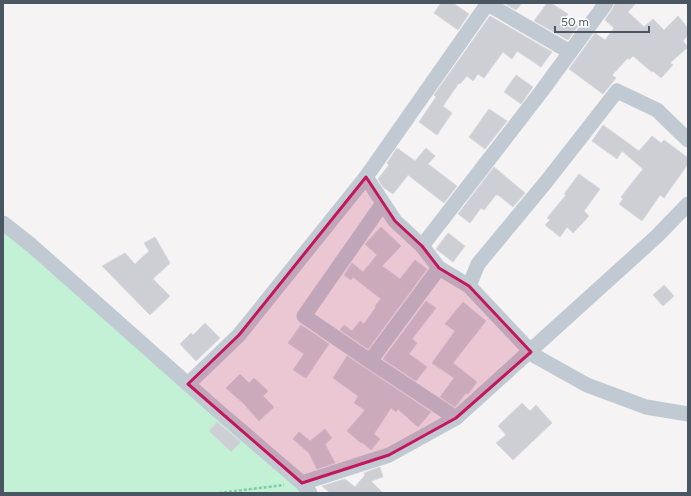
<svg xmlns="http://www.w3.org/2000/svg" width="691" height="496" font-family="Figtree,sans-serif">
<rect width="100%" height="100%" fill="#f5f3f3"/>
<!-- green -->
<polygon fill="#c3f1d5" points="3,224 306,493 3,493"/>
<!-- building -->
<g fill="#cdcfd5" stroke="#d7d9de">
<polygon points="441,3 453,3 469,14 458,30 434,13"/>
<polygon points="504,3 522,3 516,10"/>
<polygon points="547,3 551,3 568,14 566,17 578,26 568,40 534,21"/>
<polygon points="615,3 636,3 628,12 644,27 653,19 664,30 678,16 688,28 688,35 683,41 688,47 670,63 673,65 661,78 653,71 652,72 633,56 629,60 628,58 612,75 616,78 603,94 569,69 595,33 605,40 614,28 605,20 613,8"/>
<polygon points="490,16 552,52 541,67 517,51 512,59 503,52 484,78 478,74 473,81 467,76 460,84 459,83 443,106 452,113 437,135 419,122 436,97 434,95"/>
<polygon points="516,75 533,87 521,104 504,92"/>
<polygon points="489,109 507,121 485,149 469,137"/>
<polygon points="603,125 639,151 652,136 661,143 664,140 688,158 688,164 664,198 660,195 642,221 619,204 623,199 621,197 643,169 622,151 617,159 592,141"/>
<polygon points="397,148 415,161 426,148 435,156 428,164 457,186 444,203 408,175 393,194 383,187 378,179 389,165 387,163"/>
<polygon points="494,167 525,193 513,207 498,195 496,195 484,210 481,208 470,223 458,214"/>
<polygon points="579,174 600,189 584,211 589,216 573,233 567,227 560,237 545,225 550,220 547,218 566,195 564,194"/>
<polygon points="381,227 401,246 382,266 400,279 415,260 427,269 368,349 340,330 344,325 352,331 360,321 364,324 376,307 375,306 381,299 353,277 351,280 344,275 352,263 363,272 377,255 365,244"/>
<polygon points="448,233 465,246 453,262 436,249"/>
<polygon points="155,237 170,263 153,279 170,296 150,315 102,266 125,253 135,264 149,251 144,243"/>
<polygon points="664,285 674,296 663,306 653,295"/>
<polygon points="426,301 436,308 412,339 417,343 409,354 427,367 416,381 383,359"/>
<polygon points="463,302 486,321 453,363 477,382 468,394 466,393 455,407 440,397 454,378 432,363 455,331 445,324"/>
<polygon points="205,323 220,338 196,361 180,344 191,333 193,335"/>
<polygon points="301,325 329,344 306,378 293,370 304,354 288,343"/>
<polygon points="347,356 431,412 418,427 398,409 396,412 391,408 374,434 380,439 371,450 362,442 361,443 347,431 365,410 354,403 358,396 333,378"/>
<polygon points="240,374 249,383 254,378 268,391 263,396 274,407 259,421 244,404 226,388"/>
<polygon points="522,403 530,411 536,405 552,423 513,460 496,443 506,435 498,426"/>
<polygon points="217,422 241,442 231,452 209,431"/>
<polygon points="325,429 332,438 325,444 335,463 317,469 309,453 293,439 299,432 310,441"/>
<polygon points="380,467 383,477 371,481 383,493 330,493 322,486 345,479 355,487 365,475 364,473"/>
</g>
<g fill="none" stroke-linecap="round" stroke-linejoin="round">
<!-- path -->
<polyline stroke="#7ad0a6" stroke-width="2.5" stroke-dasharray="3 2" stroke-linecap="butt" points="219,493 284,485"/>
<!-- minor -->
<g stroke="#c1cad2" stroke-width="15">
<polyline points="488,3 366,177 395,221 422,246 439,268 469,286 535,356 587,385 646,407 688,414"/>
<polyline points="488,4 570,52"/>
<polyline points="3,223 31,245 217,410 302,483 310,493"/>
<polyline points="422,246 541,92 606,3"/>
<polyline points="439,268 370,361 456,418"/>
<polyline points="469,286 478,264 546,182 617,91 657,110 688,140"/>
<polyline points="370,361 304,316 383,203"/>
<polyline points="188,384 239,335 366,177"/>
<polyline points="302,483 389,455 456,418 657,236 688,204"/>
</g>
</g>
<!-- marked area -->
<path fill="#c2185b" fill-opacity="0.2" stroke="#c2185b" stroke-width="3" stroke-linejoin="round" d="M366 177 395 221 422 246 439 268 469 286 531 352 456 418 389 455 302 483 188 384 239 335Z"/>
<!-- border -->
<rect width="691" height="496" fill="none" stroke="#4a5661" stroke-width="8"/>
<!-- scale -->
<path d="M555 26v6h94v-6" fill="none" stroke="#4a5661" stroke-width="2"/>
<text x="561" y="26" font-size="12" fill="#4a5661" stroke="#ffffff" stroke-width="3" paint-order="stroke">50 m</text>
</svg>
